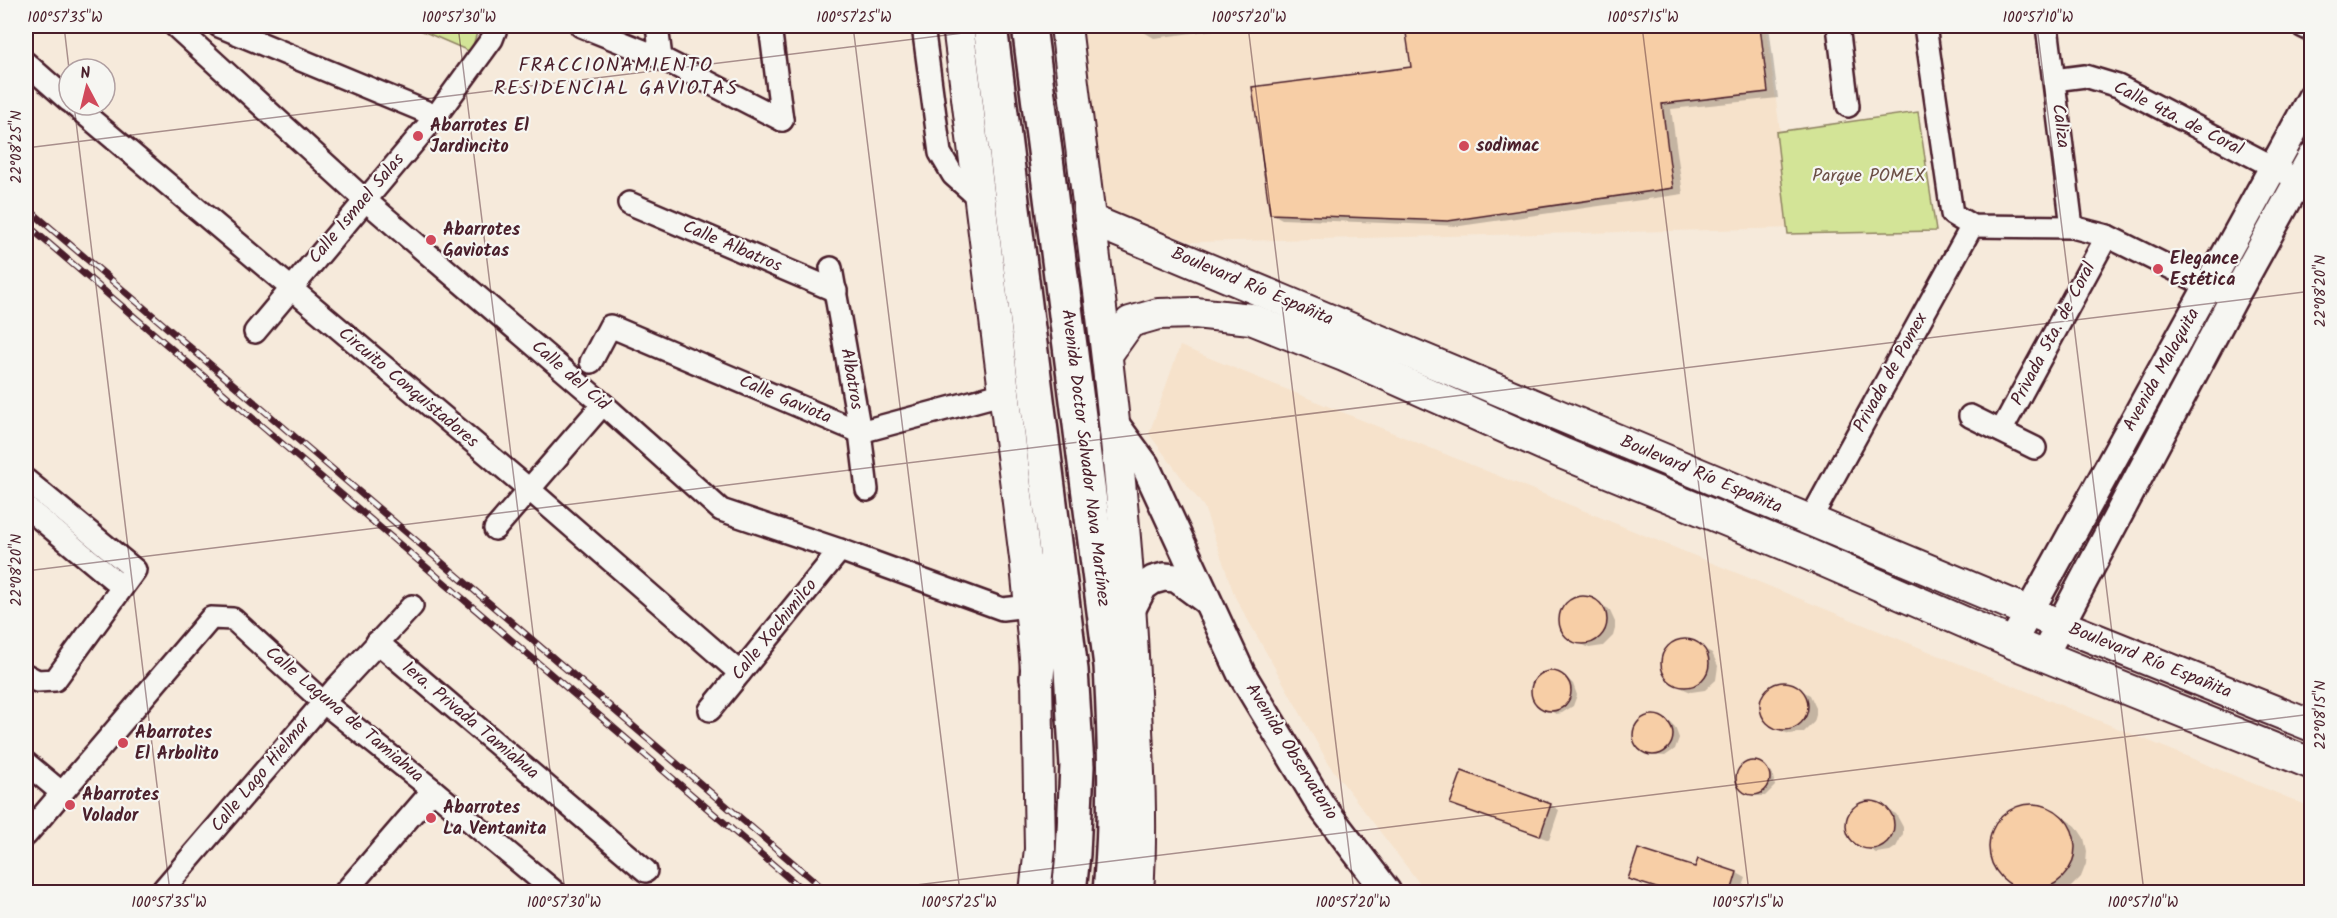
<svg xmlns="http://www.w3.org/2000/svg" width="2337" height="918" font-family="Kalam,sans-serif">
<rect width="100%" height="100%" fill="#f6eadb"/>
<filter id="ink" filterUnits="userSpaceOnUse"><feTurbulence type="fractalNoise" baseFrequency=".0167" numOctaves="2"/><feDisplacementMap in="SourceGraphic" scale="12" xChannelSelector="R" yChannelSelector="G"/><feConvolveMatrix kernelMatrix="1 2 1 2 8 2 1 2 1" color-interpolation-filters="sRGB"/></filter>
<g filter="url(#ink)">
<!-- built -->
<g fill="#f6e2cb">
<polygon points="1075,26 1766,26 1793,228 1192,242 1105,211"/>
<polygon points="1180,346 2311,807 2311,892 1426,892 1330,766 1235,597 1204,507 1149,434"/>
</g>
<!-- green -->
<g fill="#d3e497" stroke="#8e8261" stroke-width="1.5">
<polygon points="411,26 479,26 471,52"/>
<polygon points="1918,112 1936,231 1788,234 1776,132"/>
</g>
<!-- shadow -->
<g fill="#0003">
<polygon points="1141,26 1245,26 1154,38 1142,31"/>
<polygon points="1407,26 1769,26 1778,98 1671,109 1683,194 1460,226 1282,219 1271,213 1413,69"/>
<polygon points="1578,597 1586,597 1609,609 1615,622 1615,629 1613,636 1603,646 1589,648 1566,635 1562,629 1561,613 1571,601"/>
<polygon points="1688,641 1712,653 1718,666 1716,680 1705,690 1691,692 1684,689 1675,684 1664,672 1664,656 1673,644"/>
<polygon points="1551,673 1569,680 1573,684 1577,695 1573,706 1562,713 1556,714 1538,704 1533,693 1536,681 1540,677"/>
<polygon points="1779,683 1787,683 1810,695 1816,708 1816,715 1814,722 1804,732 1790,734 1783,732 1773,726 1763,714 1762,699 1772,686"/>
<polygon points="1653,716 1671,723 1675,727 1679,738 1675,749 1665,756 1652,755 1646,751 1640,748 1635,736 1638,724 1648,717"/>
<polygon points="1758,763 1772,772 1775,786 1765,796 1755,796 1740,786 1738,775 1743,767"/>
<polygon points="1873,802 1896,814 1903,827 1903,834 1896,847 1890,851 1876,853 1853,840 1849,834 1848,818 1858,805"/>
<polygon points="1452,803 1551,805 1559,810 1549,840"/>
<polygon points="2024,805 2038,805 2052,810 2076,826 2084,838 2087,851 2086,864 2081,877 2071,887 2061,892 2028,892 2007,881 1998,872 1991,859 1989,845 1992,831 2000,819 2011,810"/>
<polygon points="1699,861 1737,873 1746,878 1741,892 1666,892 1629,879 1696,869"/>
</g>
<!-- building -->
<g fill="#f7cea6" stroke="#4a1f2b" stroke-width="1.5">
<polygon points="1405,26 1760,26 1768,92 1662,104 1673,188 1448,221 1270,214 1252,87 1411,67"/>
<circle cx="1583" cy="620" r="24"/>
<circle cx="1685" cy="663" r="24"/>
<circle cx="1551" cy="691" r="20"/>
<circle cx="1784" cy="706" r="24"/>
<circle cx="1653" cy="735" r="20"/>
<circle cx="1753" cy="778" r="17"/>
<polygon points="1462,771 1551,804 1540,836 1450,804"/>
<circle cx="1870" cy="825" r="24"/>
<circle cx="2032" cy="847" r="43"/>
<polygon points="1638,849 1695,867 1698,859 1737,872 1731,892 1669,892 1628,879"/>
</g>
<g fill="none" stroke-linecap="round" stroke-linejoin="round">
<!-- minor casing -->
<g stroke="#4a1f2b" stroke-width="26">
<g id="minor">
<polyline points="175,26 365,200 603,404 721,510 840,550 1002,609 1030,606"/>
<polyline points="219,26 436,116"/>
<polyline points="581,26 661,58 782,120"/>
<polyline points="657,26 661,58"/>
<polyline points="770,26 782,120"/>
<polyline points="923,26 940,153 953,175 980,199"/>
<polyline points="1838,26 1848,106"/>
<polyline points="1925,26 1952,214 1972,226 2072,227 2107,236 2222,293"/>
<polyline points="2047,26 2072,227"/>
<polyline points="2302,26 2312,31"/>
<polyline points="26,63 69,101"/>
<polyline points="2054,80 2085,76 2118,86 2287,174"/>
<polyline points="74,105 530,490 740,673"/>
<polyline points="629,203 836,291"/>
<polyline points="831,268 860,432 867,490"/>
<polyline points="255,332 436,116 492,39 497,26"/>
<polyline points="591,362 610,326 860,432 1005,393"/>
<polyline points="1970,416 2035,448"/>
<polyline points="2001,431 2107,236"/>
<polyline points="26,480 135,570 55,680 37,681 26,675"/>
<polyline points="26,507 122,587"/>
<polyline points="1810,520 1972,226"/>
<polyline points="495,529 603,404"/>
<polyline points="377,642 646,871"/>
<polyline points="710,710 840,550"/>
<polyline points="26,763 62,793"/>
<polyline points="26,835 211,618 233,619 323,702 433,790 555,892"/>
<polyline points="161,892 335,689 412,606"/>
<polyline points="345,892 433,790"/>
</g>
</g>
<!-- tertiary casing -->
<g stroke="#4a1f2b" stroke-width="32">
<g id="tertiary">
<polyline points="1115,424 1145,465 1241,673 1322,807 1387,892"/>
<polyline points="1131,610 1143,587 1153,580 1164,577 1176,578 1207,601"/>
<polyline points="2012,643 2312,97"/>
<polyline points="2044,655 2233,299 2312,156"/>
</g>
</g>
<!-- secondary casing -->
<g stroke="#4a1f2b" stroke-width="34">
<g id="secondary">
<polyline points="958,26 1026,566 1037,678 1040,849 1035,892"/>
<path d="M1066 26C1092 242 1124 457 1134 675 1138 747 1143 820 1138 892"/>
<polyline points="1091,220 2061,625 2312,726"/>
<polyline points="1108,353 1130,322 1158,314 1195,313 1251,319 1344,356 1564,454 1803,552 2012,643 2312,764"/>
</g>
</g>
<!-- motorway casing -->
<g stroke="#4a1f2b" stroke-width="38">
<g id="motorway">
<polyline points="990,26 1071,670 1077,766 1073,854 1069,892"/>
<path d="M1029 26 1111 666C1115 742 1117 817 1110 892"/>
<polyline points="1037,678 1044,572"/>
</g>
</g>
<!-- minor -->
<use href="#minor" stroke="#f6f6f2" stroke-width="21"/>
<!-- tertiary -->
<use href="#tertiary" stroke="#f6f6f2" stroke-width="27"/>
<!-- secondary -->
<use href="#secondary" stroke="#f6f6f2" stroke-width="30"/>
<!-- motorway -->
<use href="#motorway" stroke="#f6f6f2" stroke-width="33"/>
<!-- rail casing -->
<g stroke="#4a1f2b" stroke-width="7">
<g id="rail">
<polyline points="26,207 827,892"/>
<polyline points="26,224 805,892"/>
</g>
</g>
<!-- rail -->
<use href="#rail" stroke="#f6f6f2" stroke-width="4.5" stroke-dasharray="14" stroke-linecap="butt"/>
</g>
</g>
<!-- ticks -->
<path fill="none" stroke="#4a1f2b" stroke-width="1.5" stroke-opacity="0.45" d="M64 26 69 69M458 26 565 892M853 26 960 892M1248 26 1354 892M1642 26 1749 892M2037 26 2144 892M74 105 170 892M26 148 1020 26M26 571 2312 291M859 892 2312 714"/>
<!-- markers -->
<g fill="#d1495b" stroke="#f6f6f2" stroke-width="2">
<circle cx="418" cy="136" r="6"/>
<circle cx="1464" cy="146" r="6"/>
<circle cx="431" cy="240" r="6"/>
<circle cx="2158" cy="269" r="6"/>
<circle cx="123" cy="743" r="6"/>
<circle cx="70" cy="805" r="6"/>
<circle cx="431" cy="818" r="6"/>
</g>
<g text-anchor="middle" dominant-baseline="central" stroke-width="4.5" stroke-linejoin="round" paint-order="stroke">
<!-- street labels -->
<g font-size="18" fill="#4a1f2b" stroke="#f6f6f2">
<text transform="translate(2178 119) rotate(27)">Calle 4ta. de Coral</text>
<text transform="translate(2060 126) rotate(83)">Caliza</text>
<text transform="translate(357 209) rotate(-50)">Calle Ismael Salas</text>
<text transform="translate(732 247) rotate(23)">Calle Albatros</text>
<text transform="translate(1252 287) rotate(23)">Boulevard Río Españita</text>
<text transform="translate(2054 334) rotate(-62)">Privada 5ta. de Coral</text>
<text transform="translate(2162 370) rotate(-61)">Avenida Malaquita</text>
<text transform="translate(1891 373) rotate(-61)">Privada de Pomex</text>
<text transform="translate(570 376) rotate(41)">Calle del Cid</text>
<text transform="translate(851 379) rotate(80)">Albatros</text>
<text transform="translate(408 388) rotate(40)">Circuito Conquistadores</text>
<text transform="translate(785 400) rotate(23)">Calle Gaviota</text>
<text transform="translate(1085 458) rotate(83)">Avenida Doctor Salvador Nava Martínez</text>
<text transform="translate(1701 475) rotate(23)">Boulevard Río Españita</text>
<text transform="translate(775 630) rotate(-51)">Calle Xochimilco</text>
<text transform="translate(2150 661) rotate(22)">Boulevard Río Españita</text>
<text transform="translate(344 715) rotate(40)">Calle Laguna de Tamiahua</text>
<text transform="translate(470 721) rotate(40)">1era. Privada Tamiahua</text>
<text transform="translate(1291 752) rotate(58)">Avenida Observatorio</text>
<text transform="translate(261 775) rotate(-50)">Calle Lago Hielmar</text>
</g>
<!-- poi labels -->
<g font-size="18" font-weight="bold" fill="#4a1f2b" stroke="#f6f6f2" text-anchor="start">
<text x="430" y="126">Abarrotes El<tspan x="430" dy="21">Jardincito</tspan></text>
<text x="1476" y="146">sodimac</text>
<text x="443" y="230">Abarrotes<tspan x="443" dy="21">Gaviotas</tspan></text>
<text x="2170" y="259">Elegance<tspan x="2170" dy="21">Estética</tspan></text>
<text x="135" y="733">Abarrotes<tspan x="135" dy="21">El Arbolito</tspan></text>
<text x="82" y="795">Abarrotes<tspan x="82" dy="21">Volador</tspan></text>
<text x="443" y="808">Abarrotes<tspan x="443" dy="21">La Ventanita</tspan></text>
</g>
<!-- park labels -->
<g font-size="18" fill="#6c5046" stroke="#f6f6f2">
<text x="1869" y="176">Parque POMEX</text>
</g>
<!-- neighbourhood labels -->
<g font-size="20" letter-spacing="1.5" fill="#4a1f2b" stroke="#f6f6f2">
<text x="616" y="66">FRACCIONAMIENTO<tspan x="616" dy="23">RESIDENCIAL GAVIOTAS</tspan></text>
</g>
</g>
<!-- margin -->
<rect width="2337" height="918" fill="none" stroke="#f6f6f2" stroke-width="66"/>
<!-- north arrow -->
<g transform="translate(87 87) rotate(353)"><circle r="28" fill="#f6f6f2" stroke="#b1a0a2" stroke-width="1.5"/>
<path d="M0-4.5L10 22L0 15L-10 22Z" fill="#d1495b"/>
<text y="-9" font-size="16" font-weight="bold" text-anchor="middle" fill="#4a1f2b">N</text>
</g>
<rect x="33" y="33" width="2271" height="852" fill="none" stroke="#4a1f2b" stroke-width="2"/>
<g font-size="15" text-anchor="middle" fill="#4a1f2b">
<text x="65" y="22">100°57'35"W</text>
<text x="459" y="22">100°57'30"W</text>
<text x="854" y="22">100°57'25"W</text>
<text x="1249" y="22">100°57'20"W</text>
<text x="1643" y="22">100°57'15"W</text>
<text x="2038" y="22">100°57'10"W</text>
<text transform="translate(16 147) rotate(-90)" y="5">22°08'25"N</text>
<text transform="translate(2320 291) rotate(-90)" y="5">22°08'20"N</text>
<text transform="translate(16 570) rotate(-90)" y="5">22°08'20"N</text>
<text transform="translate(2320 715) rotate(-90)" y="5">22°08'15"N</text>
<text x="169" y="907">100°57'35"W</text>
<text x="564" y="907">100°57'30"W</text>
<text x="959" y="907">100°57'25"W</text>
<text x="1353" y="907">100°57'20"W</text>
<text x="1748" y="907">100°57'15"W</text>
<text x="2143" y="907">100°57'10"W</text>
</g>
</svg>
